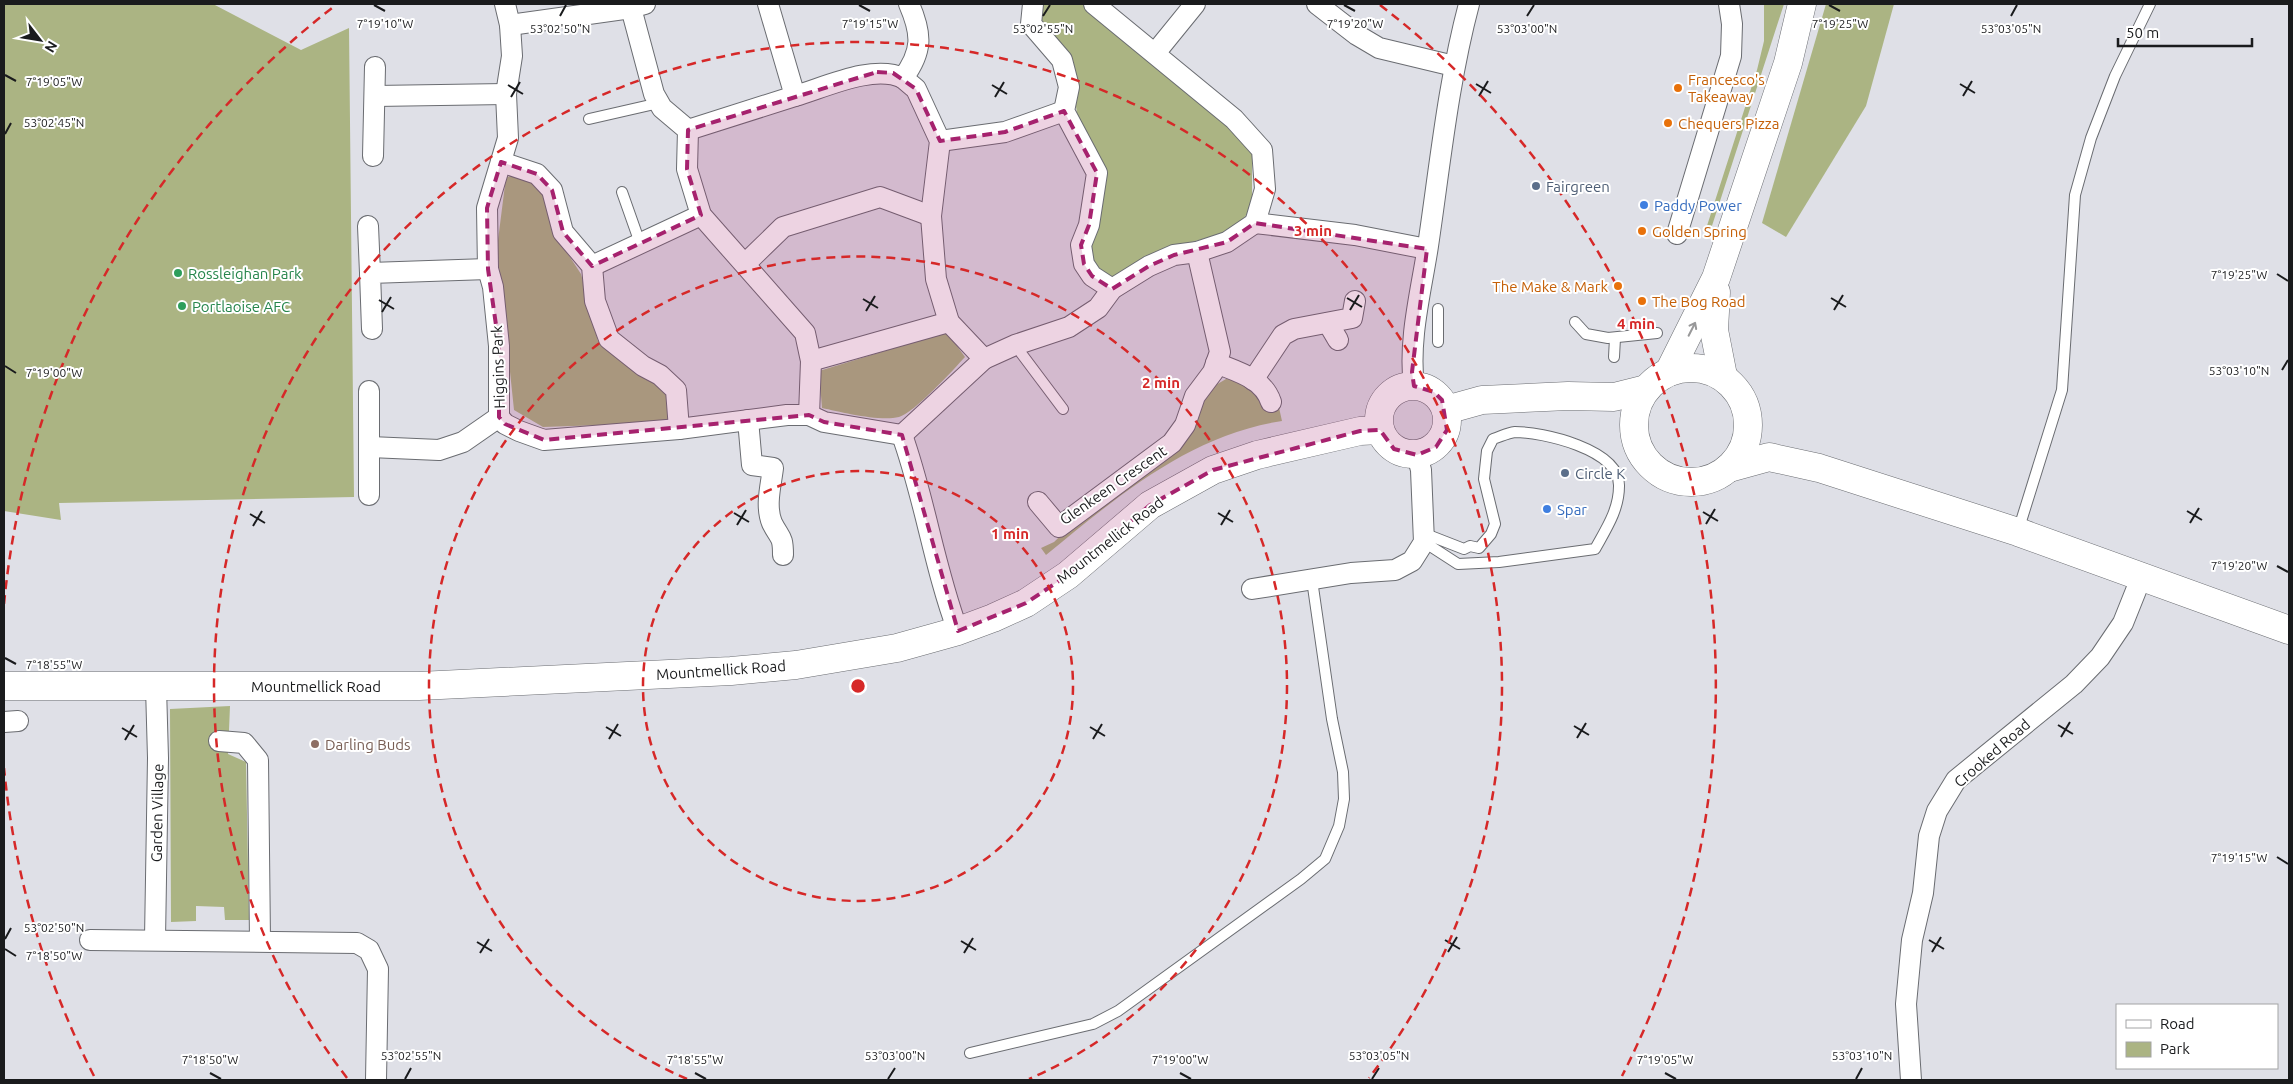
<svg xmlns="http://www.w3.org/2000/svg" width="2293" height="1084" font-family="Ubuntu,sans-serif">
<rect width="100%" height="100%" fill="#dfe0e7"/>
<!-- green -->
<g fill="#abb483">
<polygon points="4,4 213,4 301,50 349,28 354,497 59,503 61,520 4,511"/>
<polygon points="1040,4 1082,4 1154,60 1252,148 1252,207 1235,230 1163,250 1115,277 1104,275 1096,269 1088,247 1105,178 1077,113 1073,87 1037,9"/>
<polygon points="1764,4 1784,4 1709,235 1705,232 1757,70 1764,41"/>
<polygon points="1826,4 1894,4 1866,106 1786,237 1762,223"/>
<polygon points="523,174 545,195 557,237 581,274 598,341 669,390 672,415 663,423 543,427 514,410 497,248 506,177"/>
<path d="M947 332 965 357C954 369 914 413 899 417 880 422 841 412 822 408L819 371Z"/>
<path d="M1226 379 1238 380 1278 403 1282 421C1189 435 1117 497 1046 555L1041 548 1054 542 1082 515 1177 447 1191 434 1195 425 1197 412 1209 389Z"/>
<polygon points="230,706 228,754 246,762 249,920 225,920 224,907 196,906 196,921 171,922 170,709"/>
</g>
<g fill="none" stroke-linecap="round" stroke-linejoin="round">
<!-- lane casing -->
<g stroke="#6a6c71" stroke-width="12">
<g id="lane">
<polyline points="589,119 659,103"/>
<polyline points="622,192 640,243"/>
<polyline points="1575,322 1586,334 1608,338 1657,333"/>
<polyline points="1438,342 1438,309"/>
<polyline points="1015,345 1063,409"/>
<polyline points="1614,357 1615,338"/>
<polyline points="2018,531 2062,390 2075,195 2091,138 2115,76 2150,4"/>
<path d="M1423 533 1464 549 1470 546 1479 548 1491 534 1495 524 1484 479 1487 451 1493 439C1500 437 1507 433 1515 432 1542 432 1620 449 1619 486 1619 510 1606 529 1595 549L1499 562 1458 564 1424 542"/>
<polyline points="970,1053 1093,1024 1118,1011 1301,879 1325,859 1339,826 1344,799 1343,772 1332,719 1312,580"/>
</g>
</g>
<!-- street casing -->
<g stroke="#6a6c71" stroke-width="22">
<g id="street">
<polyline points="1033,4 1031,24 1062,60 1069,87 1064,111 1097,173 1089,225 1081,245 1084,264 1092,276 1112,289"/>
<polyline points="1094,4 1234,119 1262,150 1265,189 1255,223 1355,235 1427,249"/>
<polyline points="1317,4 1357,35 1379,48 1454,66"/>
<polyline points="631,8 654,94 662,108 688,130 687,169 701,215 805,333 811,361 809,415"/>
<polyline points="510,25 631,8 645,4"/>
<polyline points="1156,52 1195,4"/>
<polyline points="375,96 506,94"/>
<path d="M795 96C826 87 873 64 903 78"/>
<polyline points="688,130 795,96 768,4"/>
<polyline points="940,141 1005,132 1064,111"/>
<polyline points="373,156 375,67"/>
<polyline points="501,162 537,174 552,190 563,232 592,266 595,301 609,339 643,366 660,375 676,390 679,429"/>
<polyline points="368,226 370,273"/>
<polyline points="1677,234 1731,56 1732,24 1729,4"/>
<polyline points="746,263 783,227 880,197 931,216"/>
<polyline points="592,266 701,215"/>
<polyline points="1328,323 1338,340"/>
<polyline points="372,329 370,273 488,269"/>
<polyline points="984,359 1015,345 1069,327 1098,308 1112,289 1149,266 1174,255 1197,252 1227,242 1255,223"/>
<polyline points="811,361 949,322"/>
<path d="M1216 363C1238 372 1263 378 1271 402"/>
<polyline points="1253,380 1283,335 1294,329 1352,318 1355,301"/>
<path d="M1414 386C1408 340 1421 292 1428 246 1440 165 1448 83 1469 4"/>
<polyline points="369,391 369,495"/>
<polyline points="499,417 499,346 493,287 488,269 487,208 508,138 506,94 512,56 510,25 505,4"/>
<polyline points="499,417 505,424 519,431 544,440 679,429 787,415 809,415 824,422 902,435"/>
<path d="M748 420 752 465 773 468C771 485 765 506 772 523 780 539 783 535 783 555"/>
<path d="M902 435 984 359 949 322 936 279 931 216 940 141 916 89 903 78C923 51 922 34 909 4"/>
<path d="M902 435C925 499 934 567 958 631"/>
<polyline points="370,447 439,450 463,442 499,417"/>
<polyline points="1038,502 1059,527 1172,443 1185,425 1195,396 1213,372 1220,352 1197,252"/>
<polyline points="1252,589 1351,573 1395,570 1412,561 1424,542 1421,470 1417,455"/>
<polyline points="4,722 18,721"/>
<polyline points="219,741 244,743 258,760 260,940"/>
<polyline points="155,939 158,758 156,687"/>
<polyline points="90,940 357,943 369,950 378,969 376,1080"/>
<polyline points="1911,1080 1906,1004 1912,940 1923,893 1929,836 1937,811 1956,780 2074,684 2100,657 2123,623 2141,578"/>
</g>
</g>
<!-- secondary casing -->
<g stroke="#6a6c71" stroke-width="29">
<g id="secondary">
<polyline points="1716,292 1714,330 1723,376"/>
<polyline points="1669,372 1716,278 1788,63 1802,4"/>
</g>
</g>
<!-- primary casing -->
<g stroke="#6a6c71" stroke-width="29">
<g id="primary">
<circle cx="1691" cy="425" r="57"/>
<circle cx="1413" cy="420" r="34"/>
<polyline points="1446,410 1482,400 1568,396 1614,397 1646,389"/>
<polyline points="1729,468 1769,457 1819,468 2018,532 2289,630"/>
<polyline points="4,686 419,686 731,671 796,665 897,648 958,631 993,618 1026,603 1068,575 1150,505 1213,470 1257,455 1360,431 1380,430"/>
</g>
</g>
<!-- lane -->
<use href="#lane" stroke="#fff" stroke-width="10"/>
<!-- street -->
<use href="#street" stroke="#fff" stroke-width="20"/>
<!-- secondary -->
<use href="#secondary" stroke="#fff" stroke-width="28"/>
<!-- primary -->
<use href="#primary" stroke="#fff" stroke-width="28"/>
</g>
<!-- one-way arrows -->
<defs><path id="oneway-shaft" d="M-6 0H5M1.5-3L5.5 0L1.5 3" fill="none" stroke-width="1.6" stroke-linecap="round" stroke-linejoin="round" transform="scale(1.25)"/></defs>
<use stroke="#989899" href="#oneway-shaft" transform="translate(1692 329) rotate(-63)"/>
<!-- marked area -->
<path fill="#a6226e" fill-opacity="0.2" stroke="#a6226e" stroke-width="4" stroke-dasharray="10 6" stroke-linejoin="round" d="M877 72 893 73 916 89 940 141 1005 132 1064 111 1097 173 1089 225 1081 245 1084 264 1092 276 1112 289 1149 266 1174 255 1227 242 1255 223 1427 249 1412 372 1414 386 1434 392 1442 400 1447 430 1436 447 1417 455 1394 449 1380 430 1360 431 1213 470 1150 505 1068 575 1026 603 958 631 902 435 824 422 809 415 544 440 505 424 499 417V346L488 269 487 208 501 162 537 174 552 190 563 232 592 266 701 215 687 169 688 130Z"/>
<!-- ticks -->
<path fill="none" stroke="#1a1b1d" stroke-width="2" d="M374 5 385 11M859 5 870 11M1344 5 1355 11M1829 5 1840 11M560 16 566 5M1043 16 1050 5M1527 16 1534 5M2011 16 2017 5M5 75 16 81M1476 84 1491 93M1960 84 1975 93M508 85 523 94M992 85 1007 94M1479 96 1488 81M1963 96 1972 81M511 97 520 82M995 97 1004 82M5 134 11 123M2277 274 2288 281M1347 298 1362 307M1831 298 1846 307M863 299 878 308M379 300 394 309M1350 310 1359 295M1834 310 1843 295M866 311 875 296M382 312 391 297M5 366 16 373M2282 370 2288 360M2187 511 2202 520M1703 512 1718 521M734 513 749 522M1218 513 1233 522M250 514 265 523M2190 523 2199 508M1706 524 1715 509M737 525 746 510M1221 525 1230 510M253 526 262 511M2277 566 2288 572M5 658 16 664M2058 725 2073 734M1574 726 1589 735M606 727 621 736M1090 727 1105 736M122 728 137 737M2061 737 2070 722M1577 738 1586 723M609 739 618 724M1093 739 1102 724M125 740 134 725M2277 857 2288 864M5 939 11 928M1445 940 1460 949M1929 940 1944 949M961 941 976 950M477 942 492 951M5 949 16 956M1448 952 1457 937M1932 952 1941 937M480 953 489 939M964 953 973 938M210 1073 221 1079M695 1073 706 1079M1180 1073 1191 1079M1665 1073 1676 1079M405 1079 411 1068M888 1079 895 1068M1372 1079 1379 1068M1856 1079 1862 1068"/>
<!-- distance rings -->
<g fill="none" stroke="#d62828" stroke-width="2.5" stroke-dasharray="9 6">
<circle cx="858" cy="686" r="215"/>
<path d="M687 1079A429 429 0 1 1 1029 1079"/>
<path d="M347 1078A644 644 0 1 1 1369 1078"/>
<path d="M94 1076A858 858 0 0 1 4 768M4 604A858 858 0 0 1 336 5M1380 5A858 858 0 0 1 1622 1076"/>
</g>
<!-- markers -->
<g fill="#e8710a" stroke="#fff" stroke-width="2">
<circle cx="1678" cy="88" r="5"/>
<circle cx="1668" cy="123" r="5"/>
<circle cx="1642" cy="231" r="5"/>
<circle cx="1618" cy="286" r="5"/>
<circle cx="1642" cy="301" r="5"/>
</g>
<g fill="#5c6f8a" stroke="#fff" stroke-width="2">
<circle cx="1536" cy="186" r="5"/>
<circle cx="1565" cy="473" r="5"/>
</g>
<g fill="#3f7fe0" stroke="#fff" stroke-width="2">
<circle cx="1644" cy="205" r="5"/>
<circle cx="1547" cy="509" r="5"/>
</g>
<g fill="#2e9e5b" stroke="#fff" stroke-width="2">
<circle cx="178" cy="273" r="5"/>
<circle cx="182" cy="306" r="5"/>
</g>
<circle fill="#8d6e63" stroke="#fff" stroke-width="2" cx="315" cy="744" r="5"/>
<g text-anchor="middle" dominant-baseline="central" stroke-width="4" stroke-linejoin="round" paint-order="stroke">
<!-- food labels -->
<g font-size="15" fill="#c56008" stroke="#fff" text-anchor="start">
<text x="1688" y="79">Francesco's<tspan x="1688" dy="17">Takeaway</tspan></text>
<text x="1678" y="123">Chequers Pizza</text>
<text x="1652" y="231">Golden Spring</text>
<text x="1608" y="286" text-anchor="end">The Make &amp; Mark</text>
<text x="1652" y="301">The Bog Road</text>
</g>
<!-- service labels -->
<g font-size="15" fill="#4e5e75" stroke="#fff" text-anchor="start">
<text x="1546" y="186">Fairgreen</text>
<text x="1575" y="473">Circle K</text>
</g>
<!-- shop labels -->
<g font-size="15" fill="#366cbe" stroke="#fff" text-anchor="start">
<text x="1654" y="205">Paddy Power</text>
<text x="1557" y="509">Spar</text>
</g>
<!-- leisure labels -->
<g font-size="15" fill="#27864d" stroke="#fff" text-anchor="start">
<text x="188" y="273">Rossleighan Park</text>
<text x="192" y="306">Portlaoise AFC</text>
</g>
<!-- street labels -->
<g font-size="15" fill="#1a1b1d" stroke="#fff">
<text transform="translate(498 367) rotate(-92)">Higgins Park</text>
<text transform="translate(1113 485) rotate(-35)">Glenkeen Crescent</text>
<text transform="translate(1110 540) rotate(-38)">Mountmellick Road</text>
<text transform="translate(721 670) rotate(-4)">Mountmellick Road</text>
<text x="316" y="686">Mountmellick Road</text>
<text transform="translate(1992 753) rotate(-41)">Crooked Road</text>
<text transform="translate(157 813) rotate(-89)">Garden Village</text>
</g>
<!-- education labels -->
<g font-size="15" fill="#785e54" stroke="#fff" text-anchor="start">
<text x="325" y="744">Darling Buds</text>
</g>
</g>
<g font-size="12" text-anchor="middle" fill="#1a1b1d" stroke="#fff" stroke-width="4" stroke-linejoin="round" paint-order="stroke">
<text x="385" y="28">7°19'10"W</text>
<text x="870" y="28">7°19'15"W</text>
<text x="1355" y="28">7°19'20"W</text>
<text x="1840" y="28">7°19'25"W</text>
<text x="560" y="33">53°02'50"N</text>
<text x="1043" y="33">53°02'55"N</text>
<text x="2011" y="33">53°03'05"N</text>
<text x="1527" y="33">53°03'00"N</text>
<text x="54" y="86">7°19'05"W</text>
<text x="54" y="127">53°02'45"N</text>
<text x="2239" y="279">7°19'25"W</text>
<text x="2239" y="375">53°03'10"N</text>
<text x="54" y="377">7°19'00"W</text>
<text x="2239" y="570">7°19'20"W</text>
<text x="54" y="669">7°18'55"W</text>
<text x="2239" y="862">7°19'15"W</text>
<text x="54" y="932">53°02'50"N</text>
<text x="54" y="960">7°18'50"W</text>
<text x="411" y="1060">53°02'55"N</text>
<text x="895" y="1060">53°03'00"N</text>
<text x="1379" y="1060">53°03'05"N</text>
<text x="1862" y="1060">53°03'10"N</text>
<text x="210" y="1064">7°18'50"W</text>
<text x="695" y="1064">7°18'55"W</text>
<text x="1180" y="1064">7°19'00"W</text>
<text x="1665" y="1064">7°19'05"W</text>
</g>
<circle cx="858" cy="686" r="8" fill="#d62828" stroke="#fff" stroke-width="2.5"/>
<g font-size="15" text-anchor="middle" font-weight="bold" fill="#d62828" stroke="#fff" stroke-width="4" stroke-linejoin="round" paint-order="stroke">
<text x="1313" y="236">3 min</text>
<text x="1636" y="329">4 min</text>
<text x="1161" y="388">2 min</text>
<text x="1010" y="539">1 min</text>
</g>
<!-- border -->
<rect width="2293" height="1084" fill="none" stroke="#1a1b1d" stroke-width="10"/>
<!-- legend -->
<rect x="2116" y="1004" width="162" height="65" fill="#ffffff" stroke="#a3a4a5"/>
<rect x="2126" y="1020" width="25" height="8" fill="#ffffff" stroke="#a3a4a5"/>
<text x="2160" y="1029" font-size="15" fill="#1a1b1d">Road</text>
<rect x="2126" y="1042" width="25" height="15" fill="#abb483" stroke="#a3a4a5"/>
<text x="2160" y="1054" font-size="15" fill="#1a1b1d">Park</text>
<!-- north arrow -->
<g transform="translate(40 40) rotate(121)" stroke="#ffffff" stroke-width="4" paint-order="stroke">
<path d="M0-4L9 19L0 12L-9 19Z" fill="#1a1b1d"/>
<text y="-8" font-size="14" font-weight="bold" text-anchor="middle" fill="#1a1b1d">N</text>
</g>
<!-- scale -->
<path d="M2118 38v8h134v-8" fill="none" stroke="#1a1b1d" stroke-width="2.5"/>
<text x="2126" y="38" font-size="15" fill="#1a1b1d" stroke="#ffffff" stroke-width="4" paint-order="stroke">50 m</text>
</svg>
